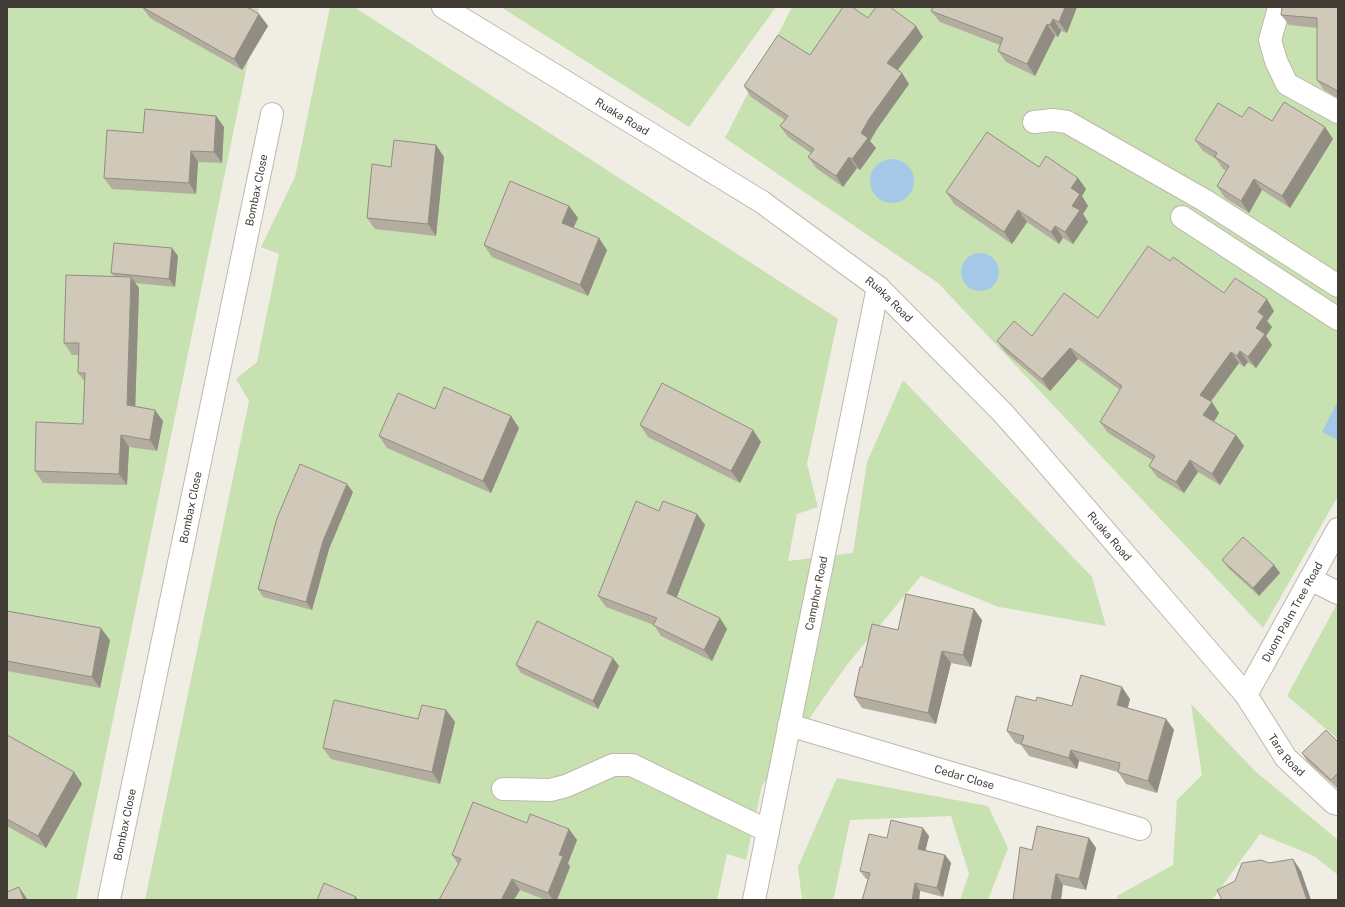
<svg xmlns="http://www.w3.org/2000/svg" width="1345" height="907" font-family="'Public Sans',sans-serif">
<rect width="100%" height="100%" fill="#f0ede4"/>
<!-- green -->
<g fill="#c8e1b0">
<polygon points="7,7 259,7 76,900 7,900"/>
<polygon points="330,7 354,7 838,319 807,464 818,507 797,514 788,561 853,553 867,462 903,380 1092,577 1106,626 999,607 921,576 846,666 762,786 746,860 727,854 717,900 145,900 249,401 236,379 257,362 279,254 261,247 295,177"/>
<polygon points="501,7 776,7 689,127"/>
<polygon points="792,7 1338,7 1338,496 1263,628 938,283 725,138"/>
<polygon points="1338,602 1338,739 1287,696"/>
<polygon points="1191,704 1256,772 1338,840 1338,875 1314,856 1260,834 1212,900 1118,900 1117,896 1173,865 1177,800 1202,775"/>
<polygon points="837,778 988,806 1008,848 988,900 960,900 969,874 951,816 850,820 834,897 831,900 802,900 798,867"/>
</g>
<!-- water -->
<g fill="#a5c8e8">
<circle cx="892" cy="181" r="22"/>
<circle cx="980" cy="272" r="19"/>
<polygon points="1338,401 1338,440 1322,432"/>
</g>
<g fill="none" stroke-linecap="round" stroke-linejoin="round">
<!-- minor casing -->
<g stroke="#bdb8aa" stroke-width="24">
<g id="minor">
<path id="s1" d="M443 7 762 202 878 287 1002 412 1026 439 1246 695 1286 758 1334 803 1338 804"/>
<polyline points="1279,8 1270,40 1276,61 1287,84 1338,112"/>
<polyline points="1034,122 1053,120 1067,122 1204,200 1338,286"/>
<polyline points="1182,217 1338,319"/>
<polyline points="1310,579 1338,593"/>
<path id="s2" d="M1246 695 1338 529"/>
<path id="s3" d="M789 725 1140 829"/>
<polyline points="503,789 550,790 566,786 613,765 632,765 768,831"/>
<path id="s4" d="M109 900 272 114"/>
<path id="s5" d="M754 900 878 287"/>
</g>
</g>
<!-- minor -->
<use href="#minor" stroke="#fff" stroke-width="22"/>
</g>
<!-- wall -->
<g fill="#b3ada0">
<polygon points="142,7 259,14 268,26 242,70 150,18"/>
<polygon points="933,7 1077,7 1067,33 1061,31 1058,37 1055,36 1035,76 1006,62 998,51 1000,45 940,22 931,11"/>
<polygon points="1338,7 1338,98 1324,90 1317,80 1317,28 1289,25 1281,15"/>
<polygon points="868,18 923,37 898,70 902,73 909,84 877,129 870,141 876,148 860,170 857,168 843,187 816,168 808,157 811,153 788,137 780,126 785,120 751,97 744,86 810,55"/>
<polygon points="216,116 224,127 222,163 198,162 196,194 112,189 104,178 143,133"/>
<polygon points="1242,117 1272,121 1325,127 1333,139 1290,208 1262,190 1249,213 1225,198 1217,186 1226,171 1223,169 1216,159 1203,151 1195,140"/>
<polygon points="436,145 444,157 436,236 375,229 367,218 391,167"/>
<polygon points="1039,167 1078,178 1086,189 1082,196 1088,206 1083,214 1088,222 1073,244 1063,238 1059,244 1027,222 1012,244 954,204 946,192"/>
<polygon points="569,206 578,218 573,228 607,250 588,296 492,257 484,245"/>
<polygon points="178,256 175,287 135,283 139,288 135,407 163,421 157,451 129,447 127,485 43,483 35,471 83,424 85,382 78,373 78,355 72,355 64,343 114,276 111,273"/>
<polygon points="1170,261 1224,293 1274,311 1267,321 1272,327 1266,336 1272,345 1256,368 1248,362 1244,367 1239,363 1211,402 1219,413 1214,422 1236,435 1244,446 1220,485 1198,472 1184,493 1157,477 1149,466 1152,460 1108,433 1100,422 1120,390 1078,359 1050,391 1005,352 997,341 1032,336 1098,318"/>
<polygon points="435,409 511,416 519,428 491,493 387,448 379,436"/>
<polygon points="640,425 761,442 740,483 648,437"/>
<polygon points="353,492 329,549 312,610 263,597 258,589"/>
<polygon points="659,511 697,514 705,525 677,597 727,629 712,661 661,636 654,625 606,607 598,596"/>
<polygon points="1222,560 1274,565 1280,573 1259,596 1228,568"/>
<polygon points="7,611 110,640 100,688 7,671"/>
<polygon points="982,620 971,667 951,663 936,724 862,708 854,696 862,667 898,630"/>
<polygon points="516,665 619,666 598,709 521,673"/>
<polygon points="1130,699 1128,708 1166,719 1174,730 1157,793 1126,784 1118,772 1079,761 1077,769 1029,756 1021,745 1015,743 1007,731 1036,701 1072,706"/>
<polygon points="446,710 455,722 440,784 331,759 323,748 418,719"/>
<polygon points="7,735 74,772 82,784 46,848 7,826"/>
<polygon points="1338,742 1338,787 1337,788 1307,761 1302,753"/>
<polygon points="527,823 577,840 568,863 570,867 557,900 546,900 520,890 458,864 452,855"/>
<polygon points="929,836 925,850 945,855 951,863 943,897 920,891 919,900 862,900 868,879 866,879 860,871 887,838"/>
<polygon points="1089,838 1096,848 1086,890 1063,885 1032,850"/>
</g>
<!-- shaded-wall -->
<g fill="#928d82">
<polygon points="1065,7 1077,7 1067,33 1059,22"/>
<polygon points="259,14 268,26 242,70 234,59"/>
<polygon points="1053,19 1061,31 1058,37 1050,25"/>
<polygon points="1047,24 1055,36 1035,76 1027,64"/>
<polygon points="916,26 923,37 895,73 887,63"/>
<polygon points="902,73 909,84 877,129 870,141 876,148 860,170 852,159 861,133 869,119"/>
<polygon points="216,116 224,127 222,163 214,152"/>
<polygon points="1325,127 1333,139 1290,208 1282,196"/>
<polygon points="436,145 444,157 436,236 428,224"/>
<polygon points="191,151 198,162 196,194 189,183"/>
<polygon points="849,157 857,168 843,187 836,176"/>
<polygon points="1078,178 1086,189 1082,196 1088,206 1083,214 1088,222 1073,244 1065,232 1072,206 1071,188"/>
<polygon points="1254,179 1262,190 1249,213 1241,201"/>
<polygon points="569,206 578,218 570,235 562,223"/>
<polygon points="1018,210 1027,222 1012,244 1004,232"/>
<polygon points="1055,226 1063,238 1059,244 1051,232"/>
<polygon points="599,238 607,250 588,296 580,285"/>
<polygon points="172,248 178,256 175,287 169,279"/>
<polygon points="131,277 139,288 135,417 127,405"/>
<polygon points="1267,299 1274,311 1267,321 1272,327 1266,336 1272,345 1256,368 1248,357 1256,328 1258,312"/>
<polygon points="1070,348 1078,359 1050,391 1042,379"/>
<polygon points="1240,351 1248,362 1244,367 1237,356"/>
<polygon points="1231,352 1239,363 1207,406 1200,395"/>
<polygon points="1212,402 1219,413 1211,426 1203,415"/>
<polygon points="155,410 163,421 157,451 150,440"/>
<polygon points="511,416 519,428 491,493 483,481"/>
<polygon points="753,430 761,442 740,483 731,471"/>
<polygon points="121,435 129,447 127,485 119,474"/>
<polygon points="1236,435 1244,446 1220,485 1212,474"/>
<polygon points="1190,460 1198,472 1184,493 1176,482"/>
<polygon points="347,484 353,492 329,549 312,610 306,602 323,541"/>
<polygon points="697,514 705,525 674,604 667,593"/>
<polygon points="1274,565 1280,573 1259,596 1253,588"/>
<polygon points="974,609 982,620 971,667 963,655"/>
<polygon points="720,618 727,629 712,661 704,650"/>
<polygon points="101,628 110,640 100,688 92,677"/>
<polygon points="942,651 951,663 936,724 928,713"/>
<polygon points="613,658 619,666 598,709 593,701"/>
<polygon points="1122,687 1130,699 1125,717 1117,705"/>
<polygon points="446,710 455,722 440,784 432,772"/>
<polygon points="1166,719 1174,730 1157,793 1148,781"/>
<polygon points="1071,750 1079,761 1077,769 1069,758"/>
<polygon points="74,772 82,784 46,848 38,836"/>
<polygon points="923,828 929,836 924,857 918,849"/>
<polygon points="569,829 577,840 568,863 570,867 557,900 553,900 548,893 559,855"/>
<polygon points="1089,838 1096,848 1086,890 1079,879"/>
<polygon points="945,855 951,863 943,897 937,888"/>
<polygon points="1293,859 1301,871 1311,900 1307,900"/>
<polygon points="1056,874 1063,885 1061,900 1051,900"/>
<polygon points="512,879 520,890 514,900 501,900"/>
<polygon points="915,883 920,891 919,900 912,900"/>
<polygon points="19,887 27,899 28,900 24,900"/>
<polygon points="356,897 358,900 354,900"/>
</g>
<!-- building -->
<g fill="#d0c9ba" stroke="#928d82">
<polygon points="142,7 247,7 259,14 234,59"/>
<polygon points="843,7 852,7 868,18 876,7 890,7 916,26 887,63 902,73 869,119 861,133 868,138 852,159 849,157 836,176 808,157 814,149 780,126 788,116 744,86 778,35 810,55"/>
<polygon points="933,7 1065,7 1059,22 1053,19 1050,25 1047,24 1027,64 998,51 1003,38 931,11"/>
<polygon points="1282,7 1338,7 1338,92 1336,90 1317,80 1317,18 1281,15"/>
<polygon points="1284,102 1325,127 1282,196 1254,179 1241,201 1217,186 1229,166 1215,157 1217,153 1195,140 1218,103 1242,117 1249,107 1272,121"/>
<polygon points="145,109 216,116 214,152 191,151 189,183 104,178 107,130 143,133"/>
<polygon points="987,132 1039,167 1046,156 1078,178 1071,188 1080,194 1072,206 1080,210 1065,232 1055,226 1051,232 1018,210 1004,232 946,192"/>
<polygon points="394,140 436,145 428,224 367,218 372,164 391,167"/>
<polygon points="510,181 569,206 562,223 599,238 580,285 484,245"/>
<polygon points="114,243 172,248 169,279 111,273"/>
<polygon points="1148,246 1170,261 1173,257 1224,293 1235,278 1267,299 1258,312 1264,316 1256,328 1265,334 1248,357 1240,351 1237,356 1231,352 1200,395 1212,402 1203,415 1236,435 1212,474 1190,460 1176,482 1149,466 1155,456 1100,422 1122,386 1070,348 1042,379 997,341 1014,321 1032,336 1064,293 1098,318"/>
<polygon points="66,275 131,277 127,405 155,410 150,440 121,435 119,474 35,471 36,422 83,424 85,373 78,373 79,343 64,343"/>
<polygon points="662,383 753,430 731,471 640,425"/>
<polygon points="444,387 511,416 483,481 379,436 398,393 435,409"/>
<polygon points="300,464 347,484 323,541 306,602 258,589 277,518"/>
<polygon points="636,501 659,511 663,501 697,514 667,593 720,618 704,650 653,625 657,618 598,596"/>
<polygon points="1243,537 1274,565 1253,588 1222,560"/>
<polygon points="906,594 974,609 963,655 942,651 928,713 854,696 860,667 862,667 872,624 898,630"/>
<polygon points="7,611 101,628 92,677 7,661"/>
<polygon points="537,621 613,658 593,701 516,665"/>
<polygon points="1081,675 1122,687 1117,705 1166,719 1148,781 1118,772 1120,763 1071,750 1069,758 1021,744 1024,736 1007,731 1016,696 1036,701 1037,697 1072,706"/>
<polygon points="334,700 418,719 422,705 446,710 432,772 323,748"/>
<polygon points="1326,730 1338,742 1338,773 1331,780 1302,753"/>
<polygon points="7,735 74,772 38,836 7,819"/>
<polygon points="473,802 527,823 530,814 569,829 559,855 563,856 548,893 512,879 501,900 439,900 461,859 452,855"/>
<polygon points="891,820 923,828 918,849 945,855 937,888 915,883 912,900 862,900 870,873 860,871 869,834 887,838"/>
<polygon points="1037,826 1089,838 1079,879 1056,874 1051,900 1013,900 1020,847 1032,850"/>
<polygon points="1293,859 1307,900 1222,900 1217,890 1235,881 1242,863 1261,860 1269,863"/>
<polygon points="324,883 356,897 354,900 317,900"/>
<polygon points="19,887 24,900 7,900 7,892"/>
</g>
<g text-anchor="middle" dominant-baseline="central" stroke-width="4" stroke-linejoin="round" paint-order="stroke">
<!-- street labels -->
<g font-size="11" fill="#413d34" stroke="#fff">
<text stroke="none"><textPath href="#s1" startOffset="210">Ruaka Road</textPath></text>
<text stroke="none"><textPath href="#s4" startOffset="725">Bombax Close</textPath></text>
<text stroke="none"><textPath href="#s1" startOffset="534">Ruaka Road</textPath></text>
<text stroke="none"><textPath href="#s4" startOffset="401">Bombax Close</textPath></text>
<text stroke="none"><textPath href="#s1" startOffset="858">Ruaka Road</textPath></text>
<text stroke="none"><textPath href="#s5" startOffset="313">Camphor Road</textPath></text>
<text stroke="none"><textPath href="#s2" startOffset="95">Duom Palm Tree Road</textPath></text>
<text stroke="none"><textPath href="#s1" startOffset="1140">Tara Road</textPath></text>
<text stroke="none"><textPath href="#s3" startOffset="183">Cedar Close</textPath></text>
<text stroke="none"><textPath href="#s4" startOffset="77">Bombax Close</textPath></text>
</g>
</g>
<!-- border -->
<rect width="1345" height="907" fill="none" stroke="#413d34" stroke-width="16"/>
</svg>
